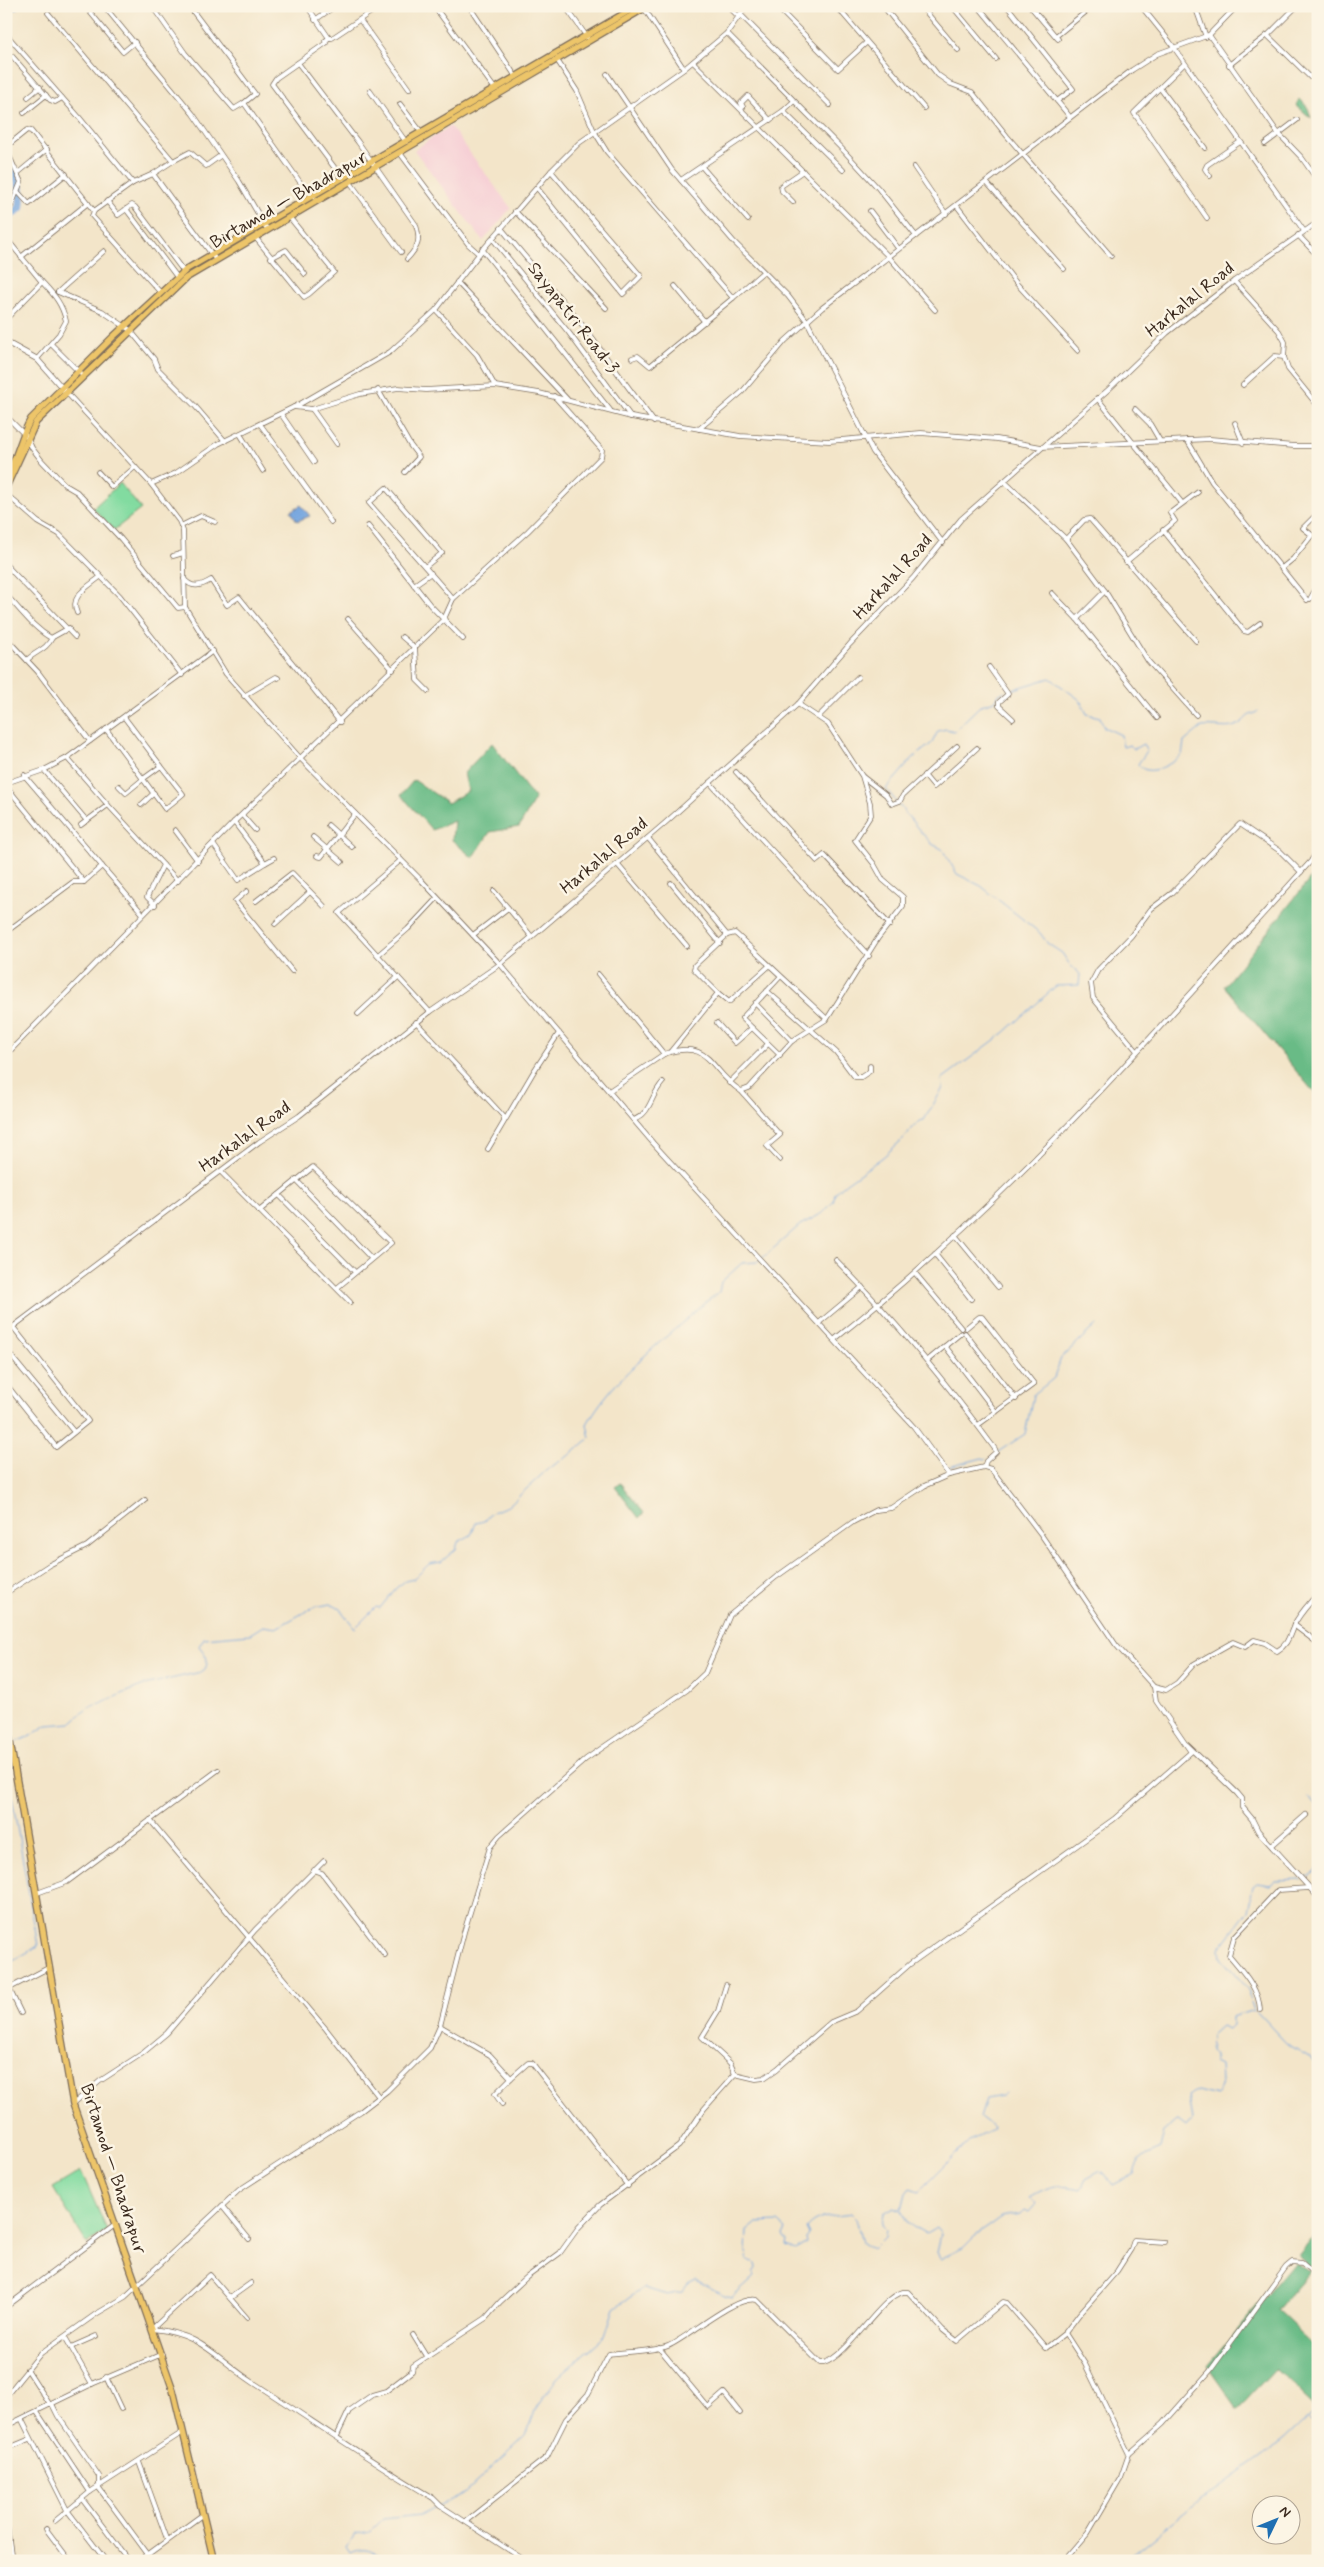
<svg xmlns="http://www.w3.org/2000/svg" width="1324" height="2567" font-family="Mynerve,sans-serif">
<rect width="100%" height="100%" fill="#fcf5e5"/>
<filter id="ink" filterUnits="userSpaceOnUse"><feTurbulence type="fractalNoise" baseFrequency=".02" numOctaves="2"/><feDisplacementMap in="SourceGraphic" scale="10" xChannelSelector="R" yChannelSelector="G"/><feConvolveMatrix kernelMatrix="1 2 1 2 8 2 1 2 1" color-interpolation-filters="sRGB"/></filter>
<filter id="wash" filterUnits="userSpaceOnUse"><feTurbulence type="fractalNoise" baseFrequency=".0096" numOctaves="4" result="noise"/><feDisplacementMap in="SourceGraphic" scale="20" xChannelSelector="R" yChannelSelector="G"/><feGaussianBlur stdDeviation="1.12" result="paint"/><feColorMatrix in="noise" values="0 0 0 0 0 0 0 0 0 0 0 0 0 0 0 0 0 1.4 0 .05"/><feComposite in="paint" operator="in"/></filter>
<g filter="url(#wash)">
<rect width="100%" height="100%" fill="#f3e5c9"/>
<!-- built -->
<polygon fill="#f6cfd5" points="450,126 511,208 483,241 414,150"/>
<!-- green -->
<g fill="#82dba0" stroke="#5e825f">
<polygon points="120,483 141,509 114,530 93,508"/>
<polygon points="81,2171 107,2230 87,2244 53,2188"/>
</g>
<!-- forest -->
<g fill="#69bb86" stroke="#527252">
<polygon points="1300,99 1308,108 1311,118 1296,105"/>
<polygon points="492,743 535,799 519,827 490,832 473,858 452,840 454,821 432,830 401,795 414,780 448,803 468,791 464,773"/>
<polygon points="1318,869 1318,1097 1224,986"/>
<polygon points="620,1483 644,1513 639,1518 615,1487"/>
<polygon points="1318,2230 1318,2274 1298,2256"/>
<polygon points="1294,2263 1311,2271 1277,2310 1318,2349 1318,2404 1315,2407 1275,2369 1237,2409 1207,2366"/>
</g>
<!-- water -->
<polygon fill="#75a5df" stroke="#58687e" points="301,505 310,516 297,521 291,511"/>
<g fill="none" stroke-linecap="round" stroke-linejoin="round">
<!-- stream -->
<g stroke="#75a5df" stroke-width="1">
<path d="M1008 691 1050 678 1080 700 1087 714 1100 717 1104 727 1121 735 1123 747 1130 745 1134 749 1143 744 1147 751 1138 764C1148 779 1171 764 1182 755L1184 742 1202 727C1222 725 1232 734 1247 717 1250 714 1254 715 1258 711"/>
<polyline points="998,1452 1025,1434 1033,1395 1054,1378 1061,1358 1096,1325"/>
<polyline points="949,1467 982,1458 986,1459"/>
<path d="M12 1743 29 1737 47 1725 71 1723 88 1708 144 1685 201 1672 205 1669C210 1659 205 1654 199 1646L204 1638 250 1634 263 1626 276 1628 314 1607 331 1604 340 1609 355 1628 376 1607 380 1608 396 1588 405 1581 414 1579 429 1564 441 1562 456 1549 458 1542 471 1535 476 1523 484 1521 492 1512 508 1506 549 1468 573 1453 590 1438 587 1424C609 1385 647 1353 681 1324 694 1313 705 1302 719 1292L721 1282 742 1263 758 1262 800 1225 823 1213 833 1202 835 1193 845 1184 883 1157 903 1139 919 1121 924 1120 943 1088 942 1079 1004 1033 1056 986 1079 985 1080 974 1070 965 1062 953 1048 944 1040 933 981 886 957 874 942 849 932 844 920 831 886 789 913 758 932 743 938 731 946 729 954 731 981 705 995 701 999 694 1004 692"/>
<polyline points="6,1764 38,1946 6,1965"/>
<polyline points="1308,1797 1318,1808"/>
<polyline points="6,1802 12,1800"/>
<polyline points="1305,1878 1313,1874 1318,1868"/>
<polyline points="1254,2009 1249,1998 1249,1990 1221,1958 1220,1948 1248,1911 1253,1886 1257,1883 1270,1885 1275,1881 1301,1880"/>
<polyline points="902,2209 906,2193 910,2188 919,2191 969,2141 992,2130 993,2127 980,2118 986,2099 1002,2096 1005,2093"/>
<polyline points="1310,2418 1318,2426"/>
<path d="M385 2561C374 2551 365 2546 351 2553L347 2547 355 2534 371 2531 383 2519 420 2515 466 2492 526 2436 536 2408 557 2378 605 2336 614 2308 644 2288 667 2295 682 2292 688 2284 696 2280 724 2295 732 2297 754 2277 753 2273 756 2268 755 2264 748 2261 746 2252 747 2231 757 2223 778 2222 786 2229 783 2235 787 2241 786 2246 795 2250 807 2243 806 2239 809 2235 806 2229C817 2215 834 2217 851 2214L856 2219 862 2242 873 2249 885 2237 886 2229 882 2225 884 2213 894 2207 902 2210 907 2222 926 2234 936 2228 941 2234 937 2252 940 2259 963 2248 974 2237 1002 2217 1020 2214 1024 2210 1029 2212 1036 2204 1030 2198C1050 2186 1059 2184 1081 2189L1086 2179 1099 2172 1105 2174 1113 2185 1134 2174C1136 2160 1148 2154 1160 2149L1164 2132 1177 2120 1186 2127 1192 2120 1188 2096 1197 2091 1217 2096 1221 2082 1220 2066 1214 2063V2056L1210 2051 1211 2035 1221 2026 1228 2029 1232 2025V2017L1255 2010 1286 2043 1309 2057 1318 2067"/>
<polyline points="1125,2561 1190,2508 1284,2440 1318,2408"/>
</g>
<!-- river -->
<g stroke="#75a5df" stroke-width="8">
<polyline points="11,6 14,6"/>
<path d="M6 161C17 174 23 191 20 208L6 219"/>
</g>
</g>
</g>
<g filter="url(#ink)">
<g fill="none" stroke-linecap="round" stroke-linejoin="round">
<!-- minor casing -->
<g stroke="#7b6b5a" stroke-width="5.5">
<g id="minor">
<polyline points="85,6 123,52 135,42"/>
<polyline points="104,6 193,114 239,181 267,229"/>
<polyline points="152,6 185,53 234,109 244,103 305,189 314,197"/>
<polyline points="189,6 255,94 244,103"/>
<polyline points="307,6 329,38 332,38 380,6"/>
<polyline points="434,6 495,89"/>
<polyline points="469,6 516,77"/>
<polyline points="565,6 587,37"/>
<polyline points="728,6 739,17"/>
<polyline points="776,6 838,69 866,43"/>
<polyline points="836,6 924,108"/>
<polyline points="883,6 938,75 951,84 972,92 1007,136 1111,256"/>
<polyline points="921,6 958,50"/>
<polyline points="952,6 996,59"/>
<polyline points="978,6 1057,101"/>
<polyline points="1007,6 1073,89 1057,101 1070,117"/>
<polyline points="1030,6 1058,39"/>
<polyline points="1141,6 1170,42 1304,231"/>
<polyline points="1195,6 1206,37"/>
<polyline points="48,13 173,161 153,174"/>
<polyline points="740,14 830,105"/>
<polyline points="315,20 335,6"/>
<polyline points="360,20 409,89"/>
<polyline points="727,33 843,150 878,188 916,236"/>
<polyline points="6,34 79,117 133,183 153,174 216,260"/>
<polyline points="1209,35 1278,133 1302,158 1318,181"/>
<polyline points="1267,35 1310,77"/>
<polyline points="1056,36 1093,6"/>
<polyline points="329,38 325,41 326,43 276,78 272,84 343,179"/>
<polyline points="12,56 50,100 55,102 62,98"/>
<polyline points="557,60 577,91 594,131 607,152 733,298 763,272"/>
<polyline points="693,62 889,257 935,310"/>
<path d="M298 63 358 142 416 225C421 241 418 247 407 259"/>
<polyline points="1184,64 1134,113 1207,218"/>
<polyline points="1229,65 1269,34 1297,6"/>
<polyline points="684,69 727,33 746,6"/>
<polyline points="607,74 672,170 734,242 788,296 807,321 873,452 943,543"/>
<polyline points="1160,88 1205,148"/>
<polyline points="370,91 406,142"/>
<polyline points="28,97 40,87"/>
<polyline points="794,101 783,111 843,170"/>
<polyline points="400,104 421,132"/>
<polyline points="743,107 741,103 748,96 770,120"/>
<polyline points="24,113 46,95"/>
<polyline points="1265,144 1297,120"/>
<polyline points="6,147 27,130 31,131 94,211"/>
<polyline points="6,149 21,182 6,218"/>
<polyline points="400,153 469,245 479,254 551,171 579,143 684,69 644,8"/>
<polyline points="173,161 190,152 206,166 220,156"/>
<polyline points="702,167 748,220"/>
<polyline points="914,167 946,214"/>
<polyline points="18,173 47,149"/>
<polyline points="1210,176 1205,169 1207,165 1240,142"/>
<polyline points="681,180 783,111"/>
<polyline points="350,182 401,252"/>
<polyline points="133,183 94,211 92,216 160,292"/>
<polyline points="987,183 1064,269"/>
<polyline points="537,188 623,294 641,276 551,171"/>
<polyline points="18,192 29,204 66,174"/>
<polyline points="107,201 118,215 132,205 135,207 184,272"/>
<polyline points="793,202 782,191 781,186 803,171"/>
<polyline points="957,206 1017,284 1078,351"/>
<polyline points="126,209 177,277"/>
<polyline points="515,211 606,308"/>
<polyline points="870,211 898,248"/>
<polyline points="501,228 580,322 654,422"/>
<polyline points="1298,235 1318,256"/>
<polyline points="255,237 304,297 309,294 334,272 290,218"/>
<polyline points="6,238 42,282"/>
<polyline points="492,238 569,333 631,417"/>
<polyline points="482,249 610,410"/>
<polyline points="21,257 88,203"/>
<polyline points="271,258 286,250 305,274"/>
<polyline points="1234,281 1279,331 1285,342 1284,357 1288,369 1318,406"/>
<polyline points="457,282 567,399"/>
<polyline points="675,286 705,322"/>
<polyline points="58,292 102,311 130,330 154,359 158,369 195,406 225,441"/>
<polyline points="58,292 104,251"/>
<polyline points="436,310 477,355 495,386"/>
<path d="M6 319 42 282C54 295 62 303 66 321L59 334 37 359"/>
<polyline points="51,344 82,375"/>
<polyline points="632,358 638,356 650,366 733,298"/>
<polyline points="1243,385 1275,356 1284,357"/>
<polyline points="378,390 410,445 419,457 405,472"/>
<polyline points="66,392 151,484 176,473 218,444 300,404 390,352 436,310 479,254"/>
<polyline points="1097,398 1182,503"/>
<polyline points="294,407 312,409 360,394 398,388 426,390 495,386 539,393 631,417 740,436 829,441 921,433 997,439 1041,447 1210,439 1294,446 1318,446"/>
<polyline points="312,409 337,444"/>
<polyline points="1135,409 1150,424 1160,441"/>
<polyline points="281,414 314,462"/>
<polyline points="6,416 27,437 32,448 42,461 65,485 77,492 121,539 178,608 185,607"/>
<polyline points="1235,423 1243,443"/>
<polyline points="260,424 331,522"/>
<polyline points="699,429 742,392 785,341 822,308 1132,70 1157,54 1209,35 1237,6"/>
<polyline points="240,434 263,471"/>
<polyline points="1187,440 1212,482 1307,600"/>
<polyline points="98,472 112,487 135,467"/>
<polyline points="1004,481 1066,539 1105,591 1148,661 1196,715"/>
<polyline points="151,484 179,521 183,531 185,607 226,674 301,759 422,881 500,964 665,823 798,704 850,644 913,578 961,519 1109,389 1167,333 1234,281 1318,222"/>
<polyline points="6,494 38,522 59,534 120,596 182,675"/>
<polyline points="181,526 201,516 215,522"/>
<polyline points="368,526 430,605 463,639"/>
<polyline points="1163,530 1244,631 1248,632 1260,623"/>
<polyline points="1066,539 1084,520 1090,519 1196,641"/>
<polyline points="173,556 183,553"/>
<polyline points="1126,562 1175,521 1170,513 1198,492"/>
<polyline points="6,565 75,637"/>
<polyline points="425,567 369,503 386,488 442,553 425,567 453,599"/>
<polyline points="1283,567 1293,559 1312,535 1303,528 1318,513"/>
<path d="M184 579C192 589 201 586 211 580L227 605 239 597 340 722"/>
<polyline points="414,585 431,573"/>
<polyline points="1052,593 1077,619 1157,718"/>
<path d="M6 595C21 610 33 628 51 638L69 628"/>
<polyline points="1310,599 1318,585"/>
<path d="M77 613C69 596 88 587 100 577"/>
<polyline points="348,619 393,670"/>
<polyline points="1077,619 1105,591"/>
<polyline points="402,637 415,648 417,680 428,691"/>
<polyline points="6,638 38,672 90,741"/>
<path d="M27 660C36 651 46 650 52 638"/>
<polyline points="989,667 1008,694 999,702 999,706 1013,719"/>
<polyline points="244,696 276,677 278,678"/>
<polyline points="819,716 858,677"/>
<polyline points="124,717 161,766"/>
<polyline points="106,729 143,779 126,793 119,786"/>
<polyline points="67,758 108,805 81,825"/>
<polygon points="161,766 183,794 165,809 143,779"/>
<polyline points="44,770 87,821"/>
<polyline points="736,772 817,861 824,855 890,925"/>
<polyline points="24,775 143,914"/>
<polyline points="924,775 934,787 977,748"/>
<polyline points="863,777 886,795 892,804 900,801 903,795 957,746"/>
<polyline points="6,783 44,770 67,758 213,651"/>
<polyline points="710,783 869,956"/>
<polyline points="6,786 84,882 73,882 6,932"/>
<polyline points="108,805 178,881"/>
<polyline points="141,805 154,793"/>
<polyline points="242,815 255,830"/>
<polyline points="328,825 352,847"/>
<polyline points="175,830 198,861"/>
<polyline points="313,837 342,862"/>
<polyline points="648,838 727,935"/>
<polyline points="213,844 238,880 265,863 234,822"/>
<polyline points="317,856 321,857 355,814"/>
<polyline points="401,860 339,913 430,1012"/>
<polyline points="265,863 274,858"/>
<polyline points="617,864 687,946"/>
<polyline points="84,882 102,866"/>
<polyline points="671,883 720,943"/>
<polyline points="247,891 235,901 292,971"/>
<polyline points="494,891 532,937"/>
<polyline points="256,901 292,873 324,906"/>
<polyline points="155,905 147,897 163,865"/>
<polyline points="275,924 310,892"/>
<polyline points="473,935 508,908"/>
<polyline points="378,955 408,929 437,898"/>
<path d="M598 974 664 1054C712 1038 708 1070 741 1091L749 1088 792 1041 827 1019 878 938 903 906V897L883 880 874 864 855 840 871 815 870 803 862 776 828 724 798 704"/>
<polyline points="767,991 836,1052 855,1077 861,1077 870,1071 870,1066"/>
<polyline points="718,993 694,969 695,965 727,935 735,933 827,1019"/>
<polyline points="755,1003 792,1041"/>
<polyline points="358,1014 398,977"/>
<polyline points="416,1022 495,1107 504,1117 504,1121"/>
<polyline points="717,1023 735,1043 752,1028"/>
<polyline points="671,1051 718,993 729,1002 769,966"/>
<polyline points="1137,1051 1093,998 1091,983 1098,970 1131,936 1151,909 1172,893 1240,824 1280,851 1301,872"/>
<polyline points="6,1055 234,822 444,619 453,599 528,531 601,457 602,450 554,396"/>
<polyline points="780,1055 742,1018 780,977"/>
<polyline points="729,1083 768,1044"/>
<polyline points="609,1091 664,1054"/>
<polyline points="741,1091 780,1135 767,1146 780,1160"/>
<path d="M634 1120C652 1112 650 1096 663 1082"/>
<polyline points="488,1149 534,1071 559,1033"/>
<polyline points="221,1172 350,1302"/>
<polyline points="296,1180 371,1258"/>
<polyline points="279,1195 355,1272"/>
<polyline points="259,1211 313,1167 391,1243 337,1288"/>
<polyline points="955,1235 998,1287"/>
<polyline points="935,1254 971,1299"/>
<path d="M836 1260C894 1319 946 1382 995 1449L996 1452 986 1461 984 1467"/>
<polyline points="915,1273 961,1328"/>
<polyline points="820,1322 862,1287"/>
<polyline points="966,1328 979,1317 982,1317 1034,1384 978,1425"/>
<polyline points="6,1332 259,1142 299,1116 430,1012 500,964 653,1143 914,1427 949,1475"/>
<polyline points="965,1333 1016,1399"/>
<path d="M835 1339C1012 1199 1160 1027 1311 861L1318 850"/>
<polyline points="945,1346 996,1412"/>
<polyline points="6,1350 74,1432"/>
<polyline points="928,1360 961,1333"/>
<polyline points="6,1384 56,1447 88,1421 13,1327"/>
<polyline points="6,1593 49,1565 87,1546 145,1500"/>
<polyline points="150,1820 326,2029 379,2097"/>
<polyline points="314,1870 322,1873 385,1955"/>
<polyline points="37,1893 67,1882 218,1770"/>
<polyline points="6,1982 21,2013"/>
<polyline points="726,1985 718,2011 702,2037 730,2063 735,2074"/>
<polyline points="6,1990 50,1967"/>
<path d="M1260 2010C1259 1988 1242 1971 1229 1955L1234 1937 1278 1890 1309 1888"/>
<polyline points="440,2026 490,2055 511,2078 528,2063 532,2063 628,2186"/>
<polyline points="73,2104 100,2081 143,2053 167,2033 255,1930 324,1861"/>
<polyline points="502,2104 495,2094 511,2078"/>
<polyline points="222,2206 249,2239"/>
<polyline points="230,2298 251,2283"/>
<polyline points="6,2307 115,2225"/>
<path d="M152 2329C203 2334 214 2357 254 2383 313 2421 371 2462 433 2498L441 2506 526 2561"/>
<polyline points="152,2329 210,2275 247,2318"/>
<polyline points="1065,2333 1085,2364 1129,2454"/>
<polyline points="413,2335 426,2356"/>
<polyline points="65,2337 92,2384 162,2354"/>
<polyline points="71,2347 96,2336"/>
<polyline points="659,2348 708,2407 724,2393 740,2413"/>
<polyline points="27,2369 50,2405"/>
<polyline points="106,2377 121,2409"/>
<path d="M6 2396 41 2353 96 2314 125 2297 239 2190 361 2111 387 2091 430 2048 440 2026 464 1932 490 1847 499 1836 586 1759 687 1690 705 1673 730 1615 776 1577 853 1522 876 1510 891 1508 924 1486 949 1475 984 1467 991 1469 1040 1533 1116 1645 1154 1687 1166 1690 1177 1683 1194 1664 1233 1642 1245 1647 1254 1640 1265 1643 1277 1651C1288 1645 1289 1636 1294 1625 1299 1614 1310 1603 1318 1593"/>
<polyline points="52,2404 58,2416 99,2476 99,2488 147,2553"/>
<polyline points="37,2412 90,2492"/>
<polyline points="22,2420 67,2510 106,2561"/>
<polyline points="6,2426 92,2384"/>
<polyline points="337,2436 349,2411 372,2395 386,2391 412,2371 413,2366 486,2318 500,2302 527,2277 560,2253 578,2228 600,2205 679,2146 704,2109 735,2074 756,2079 764,2078 777,2069 831,2022 857,2011 910,1964 1114,1819 1191,1752 1156,1701 1154,1687"/>
<polyline points="6,2449 30,2439"/>
<polyline points="139,2462 167,2539"/>
<polyline points="82,2499 129,2561"/>
<polyline points="6,2519 12,2561"/>
<polyline points="55,2521 90,2492 183,2432"/>
<path d="M466 2521 547 2457 566 2419 588 2394 609 2354C624 2352 656 2351 668 2346 689 2337 735 2295 757 2300L820 2363H824C849 2355 880 2298 903 2292H908L943 2330 957 2341 1003 2302 1007 2303 1046 2348 1065 2333 1080 2313 1117 2271 1131 2249 1134 2240 1164 2242"/>
<polyline points="46,2529 70,2561"/>
<polyline points="139,2561 202,2515"/>
<polyline points="1064,2561 1088,2533 1121,2477 1129,2454 1163,2424 1210,2371 1286,2267 1292,2262 1302,2263 1318,2277"/>
</g>
</g>
<!-- tertiary casing -->
<g stroke="#7b6b5a" stroke-width="6">
<g id="tertiary">
<polyline points="6,342 37,359 64,390"/>
<polyline points="1294,1625 1318,1643"/>
<polyline points="1187,1745 1237,1793 1242,1799 1242,1807 1252,1819 1258,1831 1318,1897"/>
<polyline points="1272,1845 1306,1815"/>
</g>
</g>
<!-- primary casing -->
<g stroke="#7b6b5a" stroke-width="8">
<g id="primary">
<path d="M6 476C18 458 20 437 31 419L113 337 187 269 637 6"/>
<polyline points="6,487 36,422 186,278 648,6"/>
<polyline points="6,1719 73,2104 173,2390 214,2561"/>
</g>
</g>
<!-- minor -->
<use href="#minor" stroke="#fff" stroke-width="4"/>
<!-- tertiary -->
<use href="#tertiary" stroke="#fff" stroke-width="4.5"/>
<!-- primary -->
<use href="#primary" stroke="#edc569" stroke-width="5.5"/>
</g>
</g>
<g text-anchor="middle" dominant-baseline="central" stroke-width="5" stroke-linejoin="round" paint-order="stroke">
<!-- street labels -->
<g font-size="18" fill="#3b2a1e" stroke="#fcf5e5">
<text transform="translate(289 200) rotate(-30)">Birtamod — Bhadrapur</text>
<text transform="translate(1190 300) rotate(-39)">Harkalal Road</text>
<text transform="translate(573 318) rotate(52)">Sayapatri Road-3</text>
<text transform="translate(893 577) rotate(-48)">Harkalal Road</text>
<text transform="translate(604 856) rotate(-40)">Harkalal Road</text>
<text transform="translate(245 1137) rotate(-36)">Harkalal Road</text>
<text transform="translate(113 2169) rotate(72)">Birtamod — Bhadrapur</text>
</g>
</g>
<!-- margin -->
<rect width="1324" height="2567" fill="none" stroke="#fcf5e5" stroke-width="25"/>
<!-- north arrow -->
<g transform="translate(1276 2520) rotate(47)"><circle r="24" fill="#fcf5e5" stroke="#afa495"/>
<path d="M0-4L9 19L0 12L-9 19Z" fill="#1f6fb2"/>
<text y="-8" font-size="14" font-weight="bold" text-anchor="middle" fill="#3b2a1e">N</text>
</g>
</svg>
